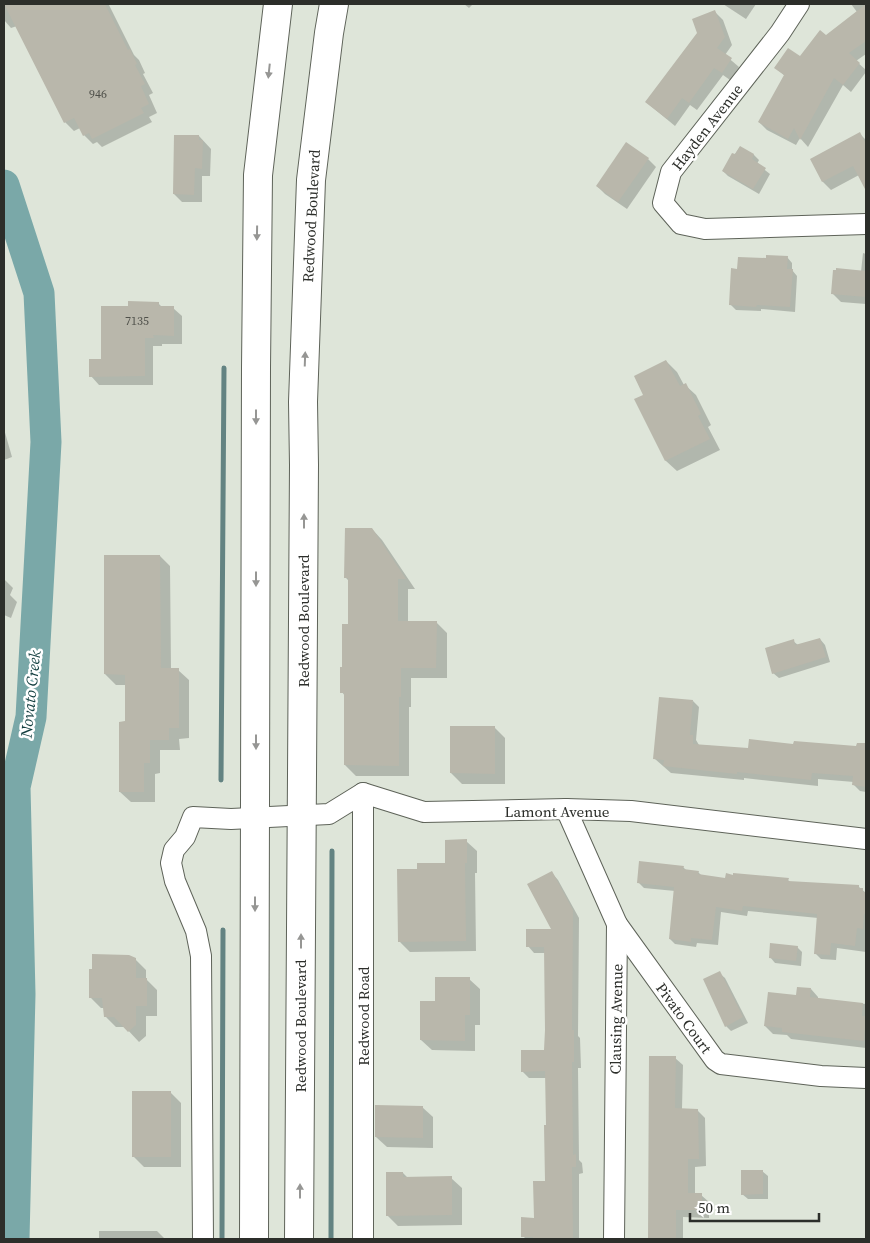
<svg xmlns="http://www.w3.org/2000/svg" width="870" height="1243" font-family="'Source Serif 4',serif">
<rect width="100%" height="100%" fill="#dee5d9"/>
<!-- shadow -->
<g fill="#0003">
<polygon points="4,4 111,4 109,5 134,55 139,60 145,73 143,74 153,93 149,95 157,113 149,117 152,122 102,147 97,142 93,144 84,135 80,128 74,131 65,122 17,26 11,28 4,20"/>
<polygon points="464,4 473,4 469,8"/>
<polygon points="723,4 756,4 746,19"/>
<polygon points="851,4 866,4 866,54 856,61 866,70 866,72 851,92 843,85 808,147 800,138 796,145 767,130 759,122 785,76 775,67 800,58 857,12"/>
<polygon points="715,12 723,20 732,45 725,55 739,67 730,80 723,75 697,110 690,105 675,126 646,102"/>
<polygon points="860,134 866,140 866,182 859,175 831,190 823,182 812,160"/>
<polygon points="199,136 211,149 210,176 202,176 202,202 182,202 174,194"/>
<polygon points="740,147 754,155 759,160 757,164 770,174 759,194 728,176 723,171"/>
<polygon points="648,159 656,167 627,209 605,194 597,186"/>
<polygon points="863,253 866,254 866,304 841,302 833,294 861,272"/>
<polygon points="787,257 792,263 792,270 797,276 795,312 761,309 761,311 736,310 730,304 767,260"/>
<polygon points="158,303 163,308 173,308 182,316 182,344 162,344 162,346 153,346 153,385 99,385 91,376 102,360 129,308"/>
<polygon points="666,361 677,372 684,385 685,385 696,395 711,425 708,427 720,450 677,471 666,461 636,400 645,395"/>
<polygon points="4,429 12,457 4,460"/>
<polygon points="372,529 382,540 415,589 408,589 408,622 436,622 447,633 447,678 411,678 411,707 409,707 409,776 356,776 345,765 345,696 342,692 343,668 349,625 349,581 346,578"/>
<polygon points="160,556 170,566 171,669 178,670 189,680 189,738 179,739 180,750 160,750 160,773 155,774 155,802 131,802 120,792 127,722 127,685 116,685 105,674"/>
<polygon points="4,579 13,588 10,595 17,602 11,618 4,615"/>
<polygon points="820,639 825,645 830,662 779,678 773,673 793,641 798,645"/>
<polygon points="693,701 699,707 696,740 699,745 749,749 795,745 858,748 858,744 866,745 866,792 860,791 854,785 854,782 818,779 818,786 744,778 744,780 671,773 655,759"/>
<polygon points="494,727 505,738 505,784 462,784 451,773"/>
<polygon points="466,841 477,851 477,873 475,873 476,951 410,952 400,942 446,864"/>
<polygon points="683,867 687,871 698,872 702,876 726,880 788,880 791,883 859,887 866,893 866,952 837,948 836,960 821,959 816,954 818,918 748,911 747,916 721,912 718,945 697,943 696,947 675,944 670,939 675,891 644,888 639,883"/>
<polygon points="552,873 558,880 579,918 578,1036 580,1038 581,1068 578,1068 579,1160 582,1163 583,1173 579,1174 579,1239 526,1239 523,1236 535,1219 546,1182 546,1078 529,1078 522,1071 545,1051 546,953 534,953 528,946 553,930"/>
<polygon points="797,947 802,952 801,966 775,963 770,957"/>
<polygon points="135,959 146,970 146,979 157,990 157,1016 146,1016 146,1036 139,1042 125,1027 116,1027 106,1017 105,1008 101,1008 91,998"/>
<polygon points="719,973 725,978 748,1023 731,1031 726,1026"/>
<polygon points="469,979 480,989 480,1025 475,1025 475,1051 432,1050 421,1040 436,1002"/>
<polygon points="811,989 818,997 818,999 866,1004 866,1048 791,1039 787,1035 773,1034 765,1026 797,997"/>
<polygon points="650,1057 675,1058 683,1065 682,1109 697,1110 705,1118 706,1166 695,1167 695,1195 701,1195 709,1202 709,1218 683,1217 683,1238 701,1238 703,1239 649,1239"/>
<polygon points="170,1092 181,1103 181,1167 144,1167 134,1157"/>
<polygon points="422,1107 433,1117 433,1148 387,1147 376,1137"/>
<polygon points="762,1171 768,1176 768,1199 748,1199 742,1194"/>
<polygon points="403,1173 408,1178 451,1178 462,1188 462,1225 398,1226 387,1215"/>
<polygon points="99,1231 157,1231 165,1239 99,1239"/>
</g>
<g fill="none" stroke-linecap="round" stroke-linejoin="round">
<!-- stream -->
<g stroke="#638382" stroke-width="5">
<polyline points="4,770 15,787"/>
<polyline points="221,780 224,368"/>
<polyline points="4,1146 16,1152"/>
<polyline points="222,1239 223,930"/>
<polyline points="331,1239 332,851"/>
</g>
<!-- river -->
<polyline stroke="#7aa8a8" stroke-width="31" points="4,185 39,293 46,442 31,717 15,787 20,994 14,1239"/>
</g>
<!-- building -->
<g fill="#b9b7ab">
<polygon points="4,4 105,4 128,50 130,49 137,64 135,65 145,84 141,86 149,104 141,108 144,113 92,139 89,133 83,136 74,118 64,123"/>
<polygon points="866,4 866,41 849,53 860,63 843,85 834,78 800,140 794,128 788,139 758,122 784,75 774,68 788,48 800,56 820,30 826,35"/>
<polygon points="715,10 725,37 717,48 732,58 722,73 714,68 689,103 682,98 667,119 645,102 697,33 692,19"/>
<polygon points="860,132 866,144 866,191 853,166 822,182 810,159"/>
<polygon points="174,135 199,135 199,140 203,140 202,169 195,168 194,195 173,194"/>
<polygon points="626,142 649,158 618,202 596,186"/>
<polygon points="740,146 754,154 752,159 766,168 753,189 722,171 732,153 735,154"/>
<polygon points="766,255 788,256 787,269 793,269 790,307 757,305 756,307 729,305 731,268 737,269 738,257 766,258"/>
<polygon points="836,268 866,271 866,297 831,294 833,270 836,270"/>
<polygon points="128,301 159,302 159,306 174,306 174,336 153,335 154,338 145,338 145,376 89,377 89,359 101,359 101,306 128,306"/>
<polygon points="666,360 680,386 686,383 701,414 698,416 710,439 665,461 634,399 643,395 634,376"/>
<polygon points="345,528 372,528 406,579 398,579 398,621 437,621 436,668 401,668 401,697 399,697 399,766 344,765 344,693 340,693 340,667 342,667 342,624 348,624 348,578 344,578"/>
<polygon points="104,555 160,555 161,668 179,668 179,728 169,728 169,740 150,740 150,763 144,763 144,792 119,792 119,722 125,721 125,675 104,674"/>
<polygon points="820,638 826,657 772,674 765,648 794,639 795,645"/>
<polygon points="659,697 693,700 690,735 693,735 693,744 748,748 749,739 793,744 794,741 856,746 857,743 866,743 866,787 852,785 853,776 812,773 811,780 737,772 737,774 663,766 664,760 653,759"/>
<polygon points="450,726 495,726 495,774 450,773"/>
<polygon points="467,839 467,863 465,863 466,941 398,942 397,869 417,869 417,863 445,863 445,840"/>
<polygon points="639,861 684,866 683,869 699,871 698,874 725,878 726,873 733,875 733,873 789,878 788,881 859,885 859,888 863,888 863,892 866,892 866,914 864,914 863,929 857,928 855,946 831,943 830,955 814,954 817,914 743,906 742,911 716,907 712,940 691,938 691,942 669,939 674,887 637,883"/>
<polygon points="552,871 573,910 572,1030 574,1030 574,1062 572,1062 573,1155 576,1154 576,1167 572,1167 573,1239 533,1239 533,1237 521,1237 521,1217 534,1218 533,1181 545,1181 544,1125 546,1125 545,1071 521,1072 521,1050 544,1050 545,1030 544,947 526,947 526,929 551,929 527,884"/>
<polygon points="770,943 798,946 796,961 769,958"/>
<polygon points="92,954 129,955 136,958 136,978 147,978 147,1006 136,1006 136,1025 128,1032 114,1017 104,1017 102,998 89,998 89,969 92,969"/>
<polygon points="720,971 743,1017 725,1027 703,979"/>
<polygon points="435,977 470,977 470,1015 465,1015 465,1041 420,1040 420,1001 435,1001"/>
<polygon points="797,987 811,988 810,997 863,1003 862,1016 866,1016 864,1041 782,1032 782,1028 764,1026 768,992 796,995"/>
<polygon points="649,1056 676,1056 675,1108 698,1109 699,1159 688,1159 688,1193 702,1193 702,1210 676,1210 676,1239 648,1239"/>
<rect x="132" y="1091" width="39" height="66"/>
<polygon points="375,1105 423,1106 423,1138 375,1137"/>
<polygon points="741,1170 763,1170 763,1194 741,1195"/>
<polygon points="386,1172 403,1172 403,1177 452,1176 452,1215 386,1216"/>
</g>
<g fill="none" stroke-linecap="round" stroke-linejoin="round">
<!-- minor casing -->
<g stroke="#5e6359" stroke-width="22">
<g id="minor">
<polyline points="799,4 780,33 671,172 663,203 681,224 705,229 866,224"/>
<polyline points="363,793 363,1239"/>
<polyline points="566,809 617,924 614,1239"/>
<polyline points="617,924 715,1060 721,1064 821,1076 866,1078"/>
<polyline points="203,1239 201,956 196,931 175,881 171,863 174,850 185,837 193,817 231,819 329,814 363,793 424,812 566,809 631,811 866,839"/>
</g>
</g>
<!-- secondary casing -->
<g stroke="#5e6359" stroke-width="30">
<g id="secondary">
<polyline points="254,1239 256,368 258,175 278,4"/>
<polyline points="299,1239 304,465 303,402 311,180 329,33 334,4"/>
</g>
</g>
<!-- minor -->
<use href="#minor" stroke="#fff" stroke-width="20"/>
<!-- secondary -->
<use href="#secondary" stroke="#fff" stroke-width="28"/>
</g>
<!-- one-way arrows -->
<defs><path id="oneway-solid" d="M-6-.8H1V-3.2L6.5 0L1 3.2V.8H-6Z" transform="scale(1.25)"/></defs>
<g fill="#969694">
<use href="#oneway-solid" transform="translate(269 71) rotate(96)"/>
<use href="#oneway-solid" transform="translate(257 233) rotate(91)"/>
<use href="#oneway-solid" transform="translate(305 359) rotate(-88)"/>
<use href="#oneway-solid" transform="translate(256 417) rotate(90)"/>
<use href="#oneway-solid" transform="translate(304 521) rotate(-90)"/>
<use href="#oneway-solid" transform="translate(256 579) rotate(90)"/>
<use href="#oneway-solid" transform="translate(256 742) rotate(90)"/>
<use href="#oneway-solid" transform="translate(255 904) rotate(90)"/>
<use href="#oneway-solid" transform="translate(301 941) rotate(-90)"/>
<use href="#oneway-solid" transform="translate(300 1191) rotate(-90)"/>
</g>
<g text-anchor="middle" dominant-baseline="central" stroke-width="5" stroke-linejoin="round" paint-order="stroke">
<!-- number labels -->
<g font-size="12" fill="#4f504a">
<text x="98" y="94">946</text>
<text x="137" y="321">7135</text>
</g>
<!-- street labels -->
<g font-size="15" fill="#2c2e2a" stroke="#fff">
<text transform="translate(707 127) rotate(-52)">Hayden Avenue</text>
<text transform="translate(311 216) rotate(-87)">Redwood Boulevard</text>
<text transform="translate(303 621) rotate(-90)">Redwood Boulevard</text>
<text x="557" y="811">Lamont Avenue</text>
<text transform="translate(363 1016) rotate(-90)">Redwood Road</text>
<text transform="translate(684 1018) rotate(54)">Pivato Court</text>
<text transform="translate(616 1019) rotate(-89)">Clausing Avenue</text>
<text transform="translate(300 1026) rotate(-90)">Redwood Boulevard</text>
</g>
<!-- water labels -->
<g font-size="16" font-style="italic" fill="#123e3f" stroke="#fff">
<text transform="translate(30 694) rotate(-84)">Novato Creek</text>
</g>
</g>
<!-- border -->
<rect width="870" height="1243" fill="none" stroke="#2c2e2a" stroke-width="10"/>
<!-- scale -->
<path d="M690 1213v8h129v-8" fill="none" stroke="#2c2e2a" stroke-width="2.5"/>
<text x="698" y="1213" font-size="15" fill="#2c2e2a" stroke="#ffffff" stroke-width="4" paint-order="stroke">50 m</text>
</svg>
